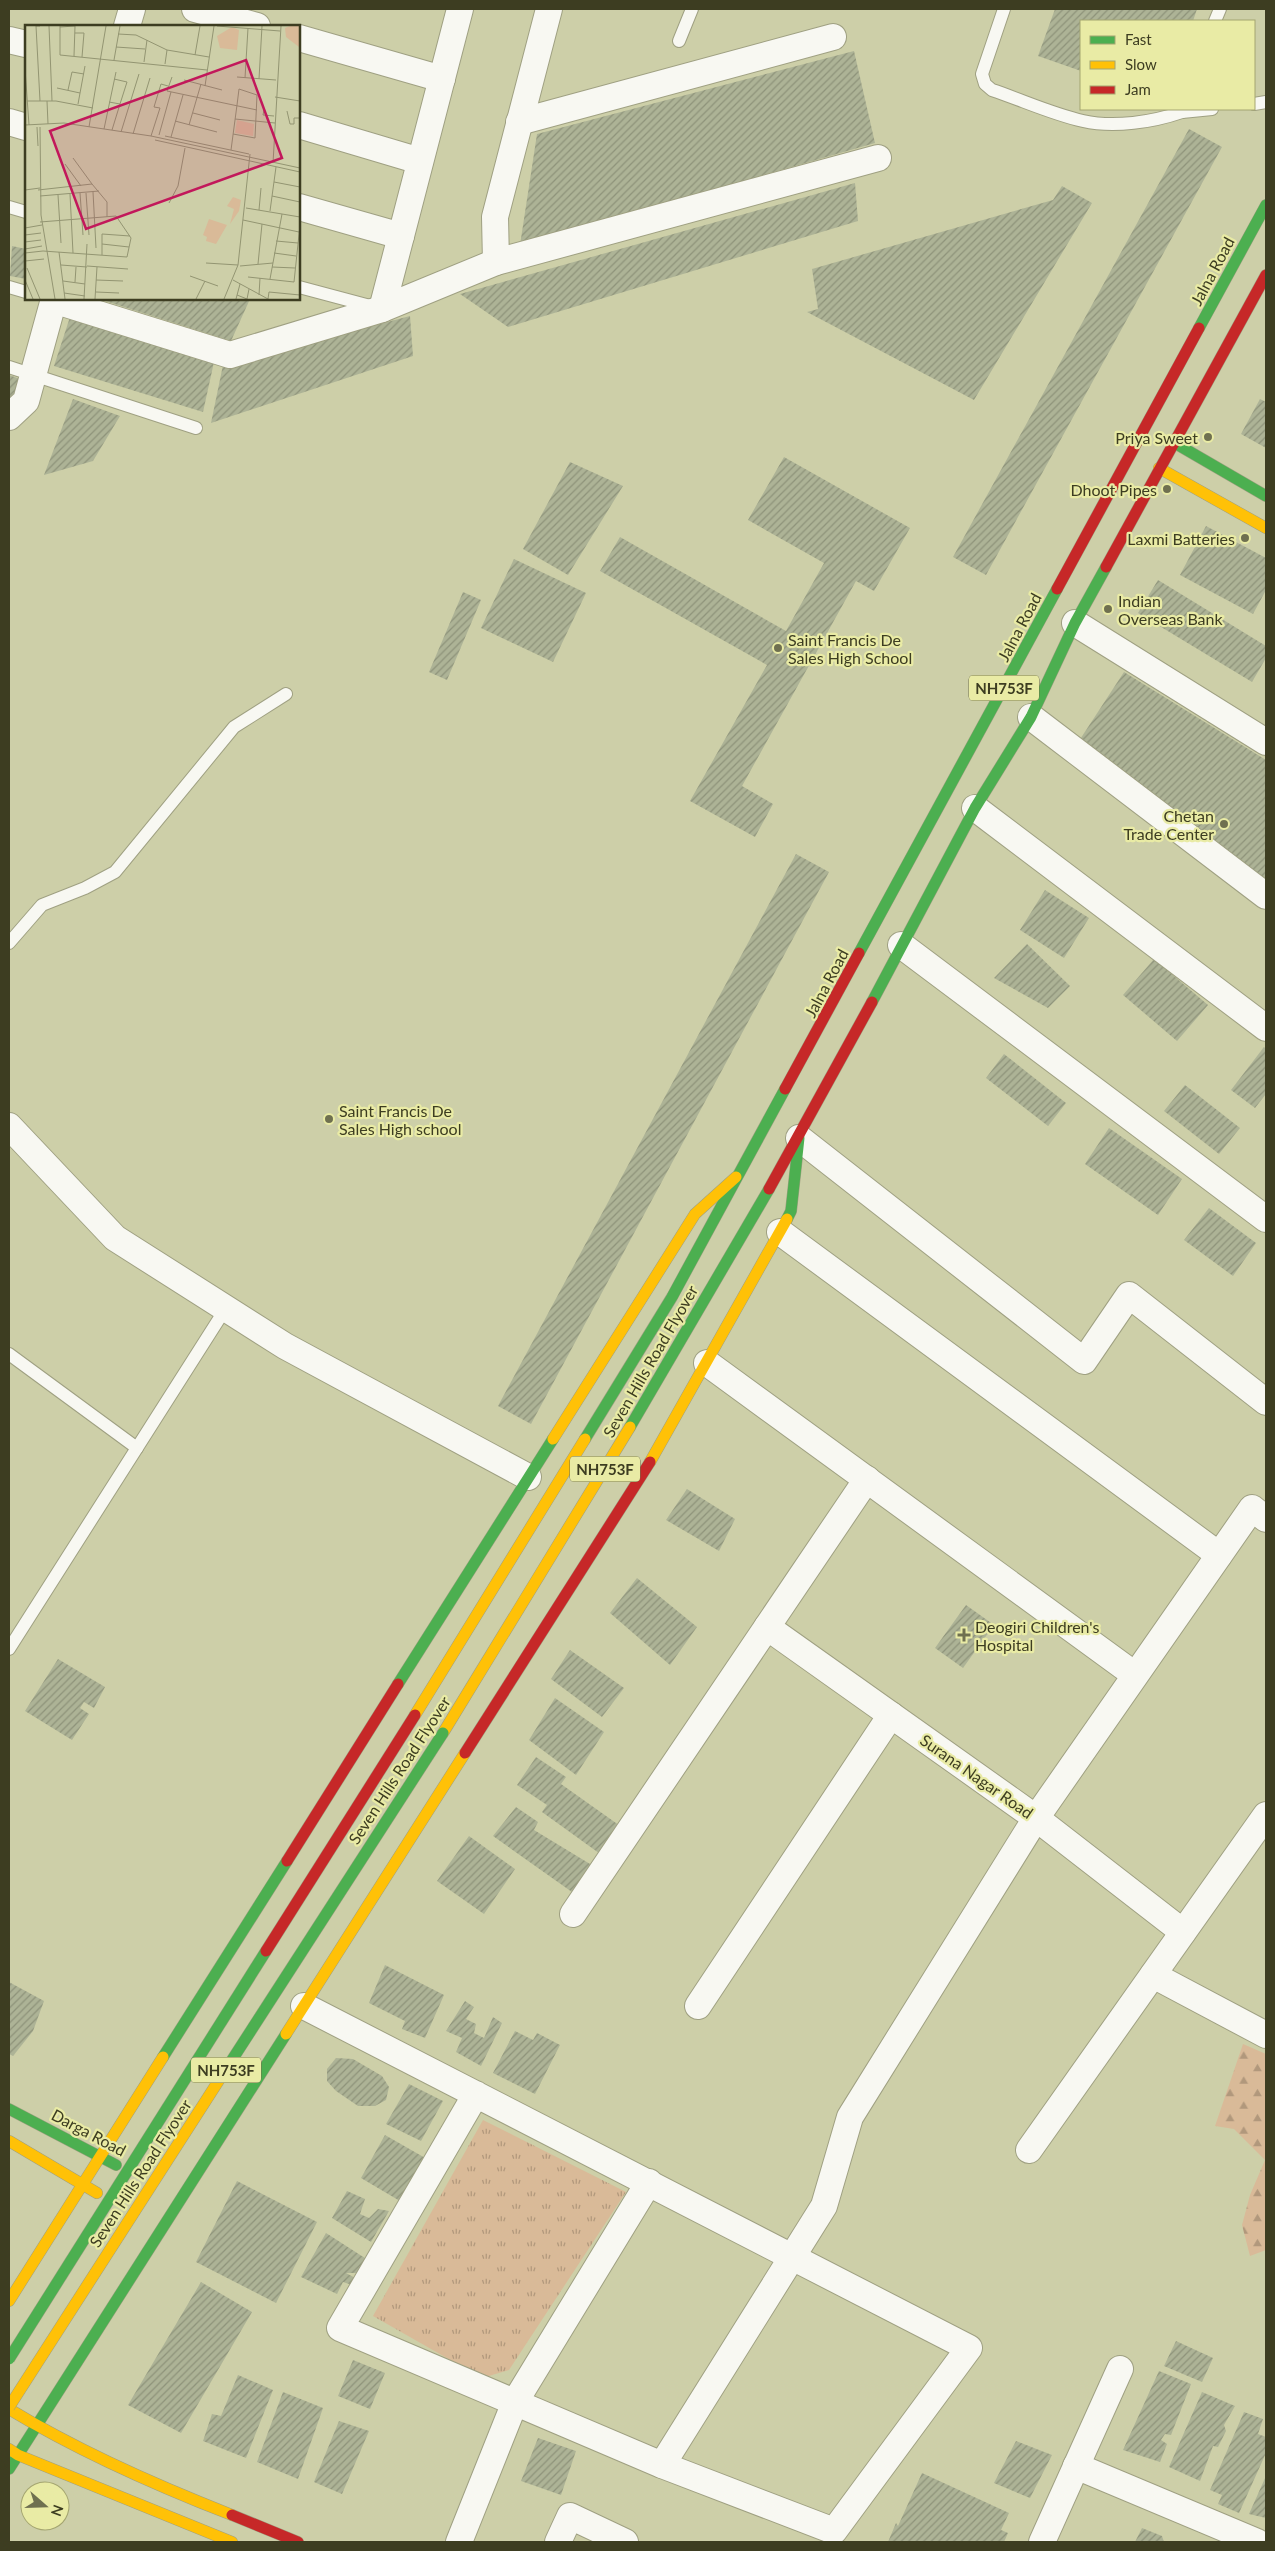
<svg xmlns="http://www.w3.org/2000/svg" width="1275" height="2551" font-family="Lato,sans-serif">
<defs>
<pattern id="forest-firs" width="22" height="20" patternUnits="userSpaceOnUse" patternTransform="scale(1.25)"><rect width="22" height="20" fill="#d9ba98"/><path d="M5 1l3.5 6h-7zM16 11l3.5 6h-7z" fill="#b1987c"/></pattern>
<pattern id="park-tufts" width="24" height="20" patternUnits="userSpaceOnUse" patternTransform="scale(1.25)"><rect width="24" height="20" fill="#d9ba98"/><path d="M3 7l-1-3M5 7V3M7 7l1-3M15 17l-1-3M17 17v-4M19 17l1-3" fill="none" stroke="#b1987c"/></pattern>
<pattern id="building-hatch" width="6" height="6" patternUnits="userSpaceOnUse" patternTransform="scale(1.25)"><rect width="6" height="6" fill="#adb396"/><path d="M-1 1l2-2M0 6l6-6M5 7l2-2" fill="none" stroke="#8e937a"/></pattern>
</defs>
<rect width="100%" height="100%" fill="#cdcfa8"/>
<!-- forest -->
<polygon fill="url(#forest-firs)" points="1243,2044 1266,2054 1266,2250 1250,2256 1242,2225 1250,2195 1265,2160 1234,2129 1215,2126"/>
<!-- park -->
<polygon fill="url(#park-tufts)" points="483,2120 626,2192 509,2370 482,2378 373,2316"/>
<!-- building -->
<g fill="url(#building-hatch)">
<polygon points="1055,9 1197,9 1193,21 1081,21 1081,71 1038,56"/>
<polygon points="854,51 875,143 520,245 537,134"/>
<polygon points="1189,129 1222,147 986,575 953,557"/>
<polygon points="855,183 858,221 508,327 460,294"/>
<polygon points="1062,186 1092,203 974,400 807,312 818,309 812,269 1053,200"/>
<polygon points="12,246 26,249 26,279 10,276"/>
<polygon points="99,299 250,299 231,341"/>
<polygon points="410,316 413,356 211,423 223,365"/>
<polygon points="70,317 214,362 203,412 54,366"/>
<polygon points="9,375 20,379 9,406"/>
<polygon points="73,399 120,416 93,461 44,475"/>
<polygon points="1260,399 1266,402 1266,448 1241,434"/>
<polygon points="784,457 910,528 874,591 856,581 742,786 773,804 755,837 690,801 767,665 600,571 620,537 786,631 824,563 748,520"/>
<polygon points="570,462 623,486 568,575 523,549"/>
<polygon points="1206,526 1266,558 1266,590 1253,614 1180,575"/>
<polygon points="514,559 586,593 553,662 481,628"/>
<polygon points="1158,580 1266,646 1266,658 1252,682 1138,613"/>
<polygon points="463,592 481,600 447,680 429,672"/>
<polygon points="1124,672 1266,760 1266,888 1077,744"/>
<polygon points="796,854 829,872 531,1424 498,1406"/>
<polygon points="1045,890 1089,918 1064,958 1020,930"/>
<polygon points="1027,944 1070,986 1048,1008 994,978"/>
<polygon points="1154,959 1208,1005 1177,1041 1123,995"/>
<polygon points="1264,1047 1266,1049 1266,1094 1255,1108 1231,1090"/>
<polygon points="1004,1054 1066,1103 1048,1126 986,1078"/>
<polygon points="1185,1085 1240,1128 1219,1154 1164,1111"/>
<polygon points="1109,1128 1182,1179 1158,1215 1085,1164"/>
<polygon points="1209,1208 1256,1243 1233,1276 1184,1240"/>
<polygon points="687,1489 735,1519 719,1551 666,1520"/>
<polygon points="637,1578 697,1627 670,1665 610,1613"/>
<polygon points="966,1605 994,1625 963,1668 935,1648"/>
<polygon points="570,1650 624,1688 602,1717 551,1679"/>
<polygon points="58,1659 105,1687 94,1708 84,1702 80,1708 89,1714 72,1740 25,1711"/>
<polygon points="555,1698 604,1732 576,1775 529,1740"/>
<polygon points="536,1757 566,1777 561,1784 623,1828 603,1856 542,1812 547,1805 517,1785"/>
<polygon points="516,1807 538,1822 534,1830 595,1867 579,1897 493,1836"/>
<polygon points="469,1836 515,1869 484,1914 437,1881"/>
<polygon points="385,1965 444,1995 425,2038 402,2029 405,2021 369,2003"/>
<polygon points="9,1982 44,2001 33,2031 13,2056 9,2054"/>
<polygon points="465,2001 474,2007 466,2019 476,2024 474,2033 484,2038 493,2017 502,2023 481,2066 456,2052 462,2038 446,2031"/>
<polygon points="515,2031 533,2040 537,2033 560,2045 535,2094 493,2073"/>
<polygon points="336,2058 353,2059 382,2076 389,2087 386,2100 375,2106 358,2106 336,2091 327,2081 327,2069"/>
<polygon points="409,2084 443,2101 421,2141 386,2124"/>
<polygon points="385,2135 427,2159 405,2204 361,2178"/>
<polygon points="237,2181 317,2222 276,2303 196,2262"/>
<polygon points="347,2191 365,2199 360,2214 369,2218 378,2209 389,2211 371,2242 332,2218"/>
<polygon points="326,2233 368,2260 361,2273 346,2273 359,2280 355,2286 343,2282 337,2294 301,2277"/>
<polygon points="201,2282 252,2312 181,2433 128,2405"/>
<polygon points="1176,2341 1213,2358 1202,2382 1164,2366"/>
<polygon points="353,2360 385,2373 370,2409 338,2396"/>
<polygon points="1159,2371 1191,2384 1171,2435 1165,2434 1161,2440 1167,2444 1160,2462 1123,2450"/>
<polygon points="238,2375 273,2390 246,2458 203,2441 212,2414 221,2416"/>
<polygon points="283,2392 323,2408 298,2479 257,2462"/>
<polygon points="1202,2392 1235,2406 1224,2425 1226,2431 1218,2447 1213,2446 1200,2481 1169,2467"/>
<polygon points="1244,2412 1263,2419 1258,2434 1266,2437 1266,2453 1239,2513 1218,2504 1222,2495 1210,2490"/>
<polygon points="339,2421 369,2431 342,2494 314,2482"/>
<polygon points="538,2438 576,2451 561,2495 521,2481"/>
<polygon points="1016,2441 1052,2455 1030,2498 994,2483"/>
<polygon points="922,2473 1009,2513 1001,2530 1008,2533 1004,2542 888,2542 896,2523 898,2526"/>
<polygon points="1266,2476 1266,2518 1249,2514"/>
<polygon points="1142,2528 1162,2536 1164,2542 1135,2542"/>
</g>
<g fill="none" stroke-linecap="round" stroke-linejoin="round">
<!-- lane casing -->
<g stroke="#9fa082" stroke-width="14">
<g id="lane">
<path d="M1004 9 982 74 985 84 992 90C1022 100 1052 114 1083 121 1114 128 1153 122 1182 112L1183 109"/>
<polyline points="1215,21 1220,9"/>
<polyline points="679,41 692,9"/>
<polyline points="1254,104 1266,102"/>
<polyline points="1182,112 1212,109"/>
<polyline points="9,207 26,212"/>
<polyline points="9,287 26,292"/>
<polyline points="299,287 374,307"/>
<polyline points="9,367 196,428"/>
<polyline points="9,943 42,905 85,888 115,872 234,727 286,694"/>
<polyline points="9,1354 137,1448"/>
<polyline points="9,1649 226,1308"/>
</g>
</g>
<!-- street casing -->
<g stroke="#9fa082" stroke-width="28">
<g id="street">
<polyline points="195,9 257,26"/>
<polyline points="549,9 495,217 496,262 878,158"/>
<polyline points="127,26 132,9"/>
<polyline points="299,38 442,79"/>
<polyline points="9,40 26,44"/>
<polyline points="9,122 26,127"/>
<polyline points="519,122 833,37"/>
<polyline points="299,125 420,161"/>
<polyline points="299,207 401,236"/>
<polyline points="53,300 230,355 382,309 496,262"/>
<polyline points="382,309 460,9"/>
<polyline points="9,417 26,401 54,299"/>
<polyline points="1075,623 1266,742"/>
<polyline points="1031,717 1266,896"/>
<polyline points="975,808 1266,1028"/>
<polyline points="901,945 1266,1219"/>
<polyline points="9,1126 115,1238 285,1346 528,1477"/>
<polyline points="799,1138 1084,1361 1129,1295 1266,1402"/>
<polyline points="780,1232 1219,1555"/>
<polyline points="707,1363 1135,1675"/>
<polyline points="767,1627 1036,1818 1183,1932"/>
<polyline points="573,1914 867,1479"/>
<polyline points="1153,1975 1266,2035"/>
<polyline points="304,2006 969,2348 834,2531 662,2465 340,2328 476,2094"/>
<polyline points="698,2006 891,1715"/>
<polyline points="1029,2150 1266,1815"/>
<polyline points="662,2465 824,2206 850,2117 1036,1818 1252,1508 1266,1519"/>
<polyline points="1076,2466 1257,2542"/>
<polyline points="459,2542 515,2402 649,2182"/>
<polyline points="558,2542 570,2516 625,2542"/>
<polyline points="1042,2542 1120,2369"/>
</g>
</g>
<!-- fast casing -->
<g stroke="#9fa082" stroke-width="12">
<g id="fast">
<polyline points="1199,328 1266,205"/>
<polyline points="1173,442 1266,496"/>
<polyline points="859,953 1057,589"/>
<polyline points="872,1002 975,808 1031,717 1075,623 1106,567"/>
<polyline points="787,1219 791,1211 799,1138"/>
<polyline points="630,1427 769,1189"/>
<polyline points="585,1439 672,1297 785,1089"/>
<polyline points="398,1684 553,1439"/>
<polyline points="163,2057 287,1861"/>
<polyline points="9,2109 116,2165"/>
<polyline points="9,2469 286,2034"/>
</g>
</g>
<!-- slow casing -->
<g stroke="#9fa082" stroke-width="12">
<g id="slow">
<polyline points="1159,468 1266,528"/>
<polyline points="553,1439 695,1214 736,1177"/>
<polyline points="650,1462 787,1219"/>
<polyline points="415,1715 585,1439"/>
<polyline points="443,1733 630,1427"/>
<polyline points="286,2034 465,1753"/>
<polyline points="9,2141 97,2193"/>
<polyline points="9,2301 163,2057"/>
<path d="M9 2409C80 2452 155 2485 232 2515"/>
<polyline points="9,2449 18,2455 232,2542"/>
</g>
</g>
<!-- jam casing -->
<g stroke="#9fa082" stroke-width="12">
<g id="jam">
<polyline points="1106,567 1266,275"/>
<polyline points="1057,589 1199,328"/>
<polyline points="785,1089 859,953"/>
<polyline points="769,1189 872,1002"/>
<polyline points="465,1753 650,1462"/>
<polyline points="287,1861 398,1684"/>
<polyline points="232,2515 298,2542"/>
</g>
</g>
<!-- lane -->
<use href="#lane" stroke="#f8f8f2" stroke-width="12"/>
<!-- street -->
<use href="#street" stroke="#f8f8f2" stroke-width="26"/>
<!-- fast -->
<use href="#fast" stroke="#4caf50" stroke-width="11"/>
<!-- slow -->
<use href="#slow" stroke="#ffc107" stroke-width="11"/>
<!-- jam -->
<use href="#jam" stroke="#c62828" stroke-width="11"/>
<!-- fast-bridge casing -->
<g stroke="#9fa082" stroke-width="12" stroke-linecap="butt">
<g id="fast-bridge">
<polyline points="221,2077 443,1733"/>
<polyline points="9,2359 266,1951"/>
</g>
</g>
<!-- slow-bridge casing -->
<g stroke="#9fa082" stroke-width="12" stroke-linecap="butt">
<polyline id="slow-bridge" points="9,2407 221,2077"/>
</g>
<!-- jam-bridge casing -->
<g stroke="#9fa082" stroke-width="12" stroke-linecap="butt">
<polyline id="jam-bridge" points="266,1951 415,1715"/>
</g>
<!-- fast-bridge -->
<use href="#fast-bridge" stroke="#4caf50" stroke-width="11"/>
<!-- slow-bridge -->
<use href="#slow-bridge" stroke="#ffc107" stroke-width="11"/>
<!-- jam-bridge -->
<use href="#jam-bridge" stroke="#c62828" stroke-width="11"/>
</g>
<!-- markers -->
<g fill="#6f7050" stroke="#e9eba5" stroke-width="2">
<circle cx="1208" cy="437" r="5"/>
<circle cx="1167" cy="489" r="5"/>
<circle cx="1245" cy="538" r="5"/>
<circle cx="1108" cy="609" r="5"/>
<circle cx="778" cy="648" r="5"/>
<circle cx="1224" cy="824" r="5"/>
<circle cx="329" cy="1119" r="5"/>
<path d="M961.5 1627.5h5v5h5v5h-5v5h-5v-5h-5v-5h5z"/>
</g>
<g text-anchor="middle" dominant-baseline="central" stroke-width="4.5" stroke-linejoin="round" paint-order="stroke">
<!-- shield labels -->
<g fill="#e9eba5" stroke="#717149" stroke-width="1">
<rect x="969" y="675.5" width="70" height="25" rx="4"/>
<rect x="570" y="1456.5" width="70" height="25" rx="4"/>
<rect x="191" y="2057.5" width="70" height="25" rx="4"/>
</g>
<g font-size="15" font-weight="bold" fill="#3d3d21">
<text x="1004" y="688">NH753F</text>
<text x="605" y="1469">NH753F</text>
<text x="226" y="2070">NH753F</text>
</g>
<!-- street labels -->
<g font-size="16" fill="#3d3d21" stroke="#e9eba5">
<text transform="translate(1212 271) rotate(-62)">Jalna Road</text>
<text transform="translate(1019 627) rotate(-62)">Jalna Road</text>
<text transform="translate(826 983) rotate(-62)">Jalna Road</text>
<text transform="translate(650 1361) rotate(-60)">Seven Hills Road Flyover</text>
<text transform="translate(399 1770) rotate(-57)">Seven Hills Road Flyover</text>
<text transform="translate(977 1776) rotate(35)">Surana Nagar Road</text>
<text transform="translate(89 2132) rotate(28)">Darga Road</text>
<text transform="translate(140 2173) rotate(-57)">Seven Hills Road Flyover</text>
</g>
<!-- poi labels -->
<g font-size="16" fill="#3d3d21" stroke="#e9eba5" text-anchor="end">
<text x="1198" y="437">Priya Sweet</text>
<text x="1157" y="489">Dhoot Pipes</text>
<text x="1235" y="538">Laxmi Batteries</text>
<text x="1118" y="600" text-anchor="start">Indian<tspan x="1118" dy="18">Overseas Bank</tspan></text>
<text x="788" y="639" text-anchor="start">Saint Francis De<tspan x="788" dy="18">Sales High School</tspan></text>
<text x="1214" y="815">Chetan<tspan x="1214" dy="18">Trade Center</tspan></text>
<text x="339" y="1110" text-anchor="start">Saint Francis De<tspan x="339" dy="18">Sales High school</tspan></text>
<text x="975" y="1626" text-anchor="start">Deogiri Children's<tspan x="975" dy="18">Hospital</tspan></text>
</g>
</g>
<!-- overview -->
<g transform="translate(25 25)">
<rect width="275" height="275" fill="#cdcfa8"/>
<path d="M207 2 214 5 212 25 195 23 192 11Z" fill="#d9ba98"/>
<path d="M212 95 229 99 228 111 210 108ZM208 172 216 175 214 186 205 199 209 184 202 181ZM184 194 202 200 191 219 181 216 182 212 178 210Z" fill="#d9ba98"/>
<path d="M265 1H275L274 22 261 12 260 3Z" fill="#d9ba98"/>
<path fill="none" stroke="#939572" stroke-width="1" d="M24 1 27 76M35 1V30L182 45M192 1 255 6M35 2 50 1M50 8H59L57 32M93 9 111 10 142 25M91 22 120 24M170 30 175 1M49 31 50 1M89 35 95 1M119 37 122 15M140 39 142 25 184 32M0 44 4 100M147 52 142 66 232 85M212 52 251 55M220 53 223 3M234 54 237 1M159 55 197 65M180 61 189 1M32 63 55 68M43 65 47 47 59 49M250 72 275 76M2 76H31L68 83M15 76 11 1H15M22 76 23 99M84 77 95 79 102 57 89 54M53 79 60 41M239 85 238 90 249 91M262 86 265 99H269V93H275M168 88 195 95M210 94 250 98M150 96 192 107M0 100 39 98 126 111 275 143M164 100 176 59M12 102 13 121M15 102 16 190 30 274M64 102 81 1M79 104 91 47M87 105 95 79M96 107 114 49M108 109 125 53M134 110 146 67M126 111 135 83 129 82 136 59 143 61M140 111 224 129M146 112 158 70M130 115 275 147M206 125 212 80 214 64 232 70 230 113 208 109M248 138 256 1M40 139 56 161M249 157 275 162M67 159 82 177V192M0 165 15 163M13 165 67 159 48 133M68 167 71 223M55 168 58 210M61 168 64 210M45 169 48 228M33 170 36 218M15 171 74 166M247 171 275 177M144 178 153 161 160 123M221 183 275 192M234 185 236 163M245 186 251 142M218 195 274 207M0 203 17 200M0 210 16 208M251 216 273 218M0 217 16 215M77 219 104 222M0 224 17 221M34 227 40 274M0 228 18 226 102 232 106 213 91 191 15 197M249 228 271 231M77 230V209L105 211M0 236 19 234M181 238 213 240M233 239 237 199M36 240 62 242M62 241 103 244M215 241 248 238M247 242 270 243M2 243 15 274M165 251 193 261M223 252 269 257 275 200M245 254 257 189M0 255 8 274M71 255 98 256M208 255 243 274M38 256 60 259M50 257 51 242M71 267 94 268M39 268 60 271M212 270 222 274 224 264M234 270 235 253M59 274 62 219M70 274 72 242M171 274 180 256M199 274 213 240 225 129M211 274 215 259M243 274 244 267 275 270"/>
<path fill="#c2185b" fill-opacity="0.15" stroke="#c2185b" stroke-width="2.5" d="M221 35 257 133 61 204 25 106Z"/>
<rect width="275" height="275" fill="none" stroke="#3d3d21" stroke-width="2.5"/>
</g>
<!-- border -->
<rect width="1275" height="2551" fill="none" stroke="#3d3d21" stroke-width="20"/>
<!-- legend -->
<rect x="1080" y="20" width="175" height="90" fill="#e9eba5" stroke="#a4a570"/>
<rect x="1090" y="36" width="25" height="8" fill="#4caf50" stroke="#a4a570"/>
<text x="1125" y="45" font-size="15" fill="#3d3d21">Fast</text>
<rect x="1090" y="61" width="25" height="8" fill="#ffc107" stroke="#a4a570"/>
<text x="1125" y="70" font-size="15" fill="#3d3d21">Slow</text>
<rect x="1090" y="86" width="25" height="8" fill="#c62828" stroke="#a4a570"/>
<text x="1125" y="95" font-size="15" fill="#3d3d21">Jam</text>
<!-- north arrow -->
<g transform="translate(45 2506) rotate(110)"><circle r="24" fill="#e9eba5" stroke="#a4a570"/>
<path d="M0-4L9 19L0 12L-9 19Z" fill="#6f7050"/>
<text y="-8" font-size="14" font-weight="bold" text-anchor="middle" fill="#3d3d21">N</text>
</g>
</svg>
